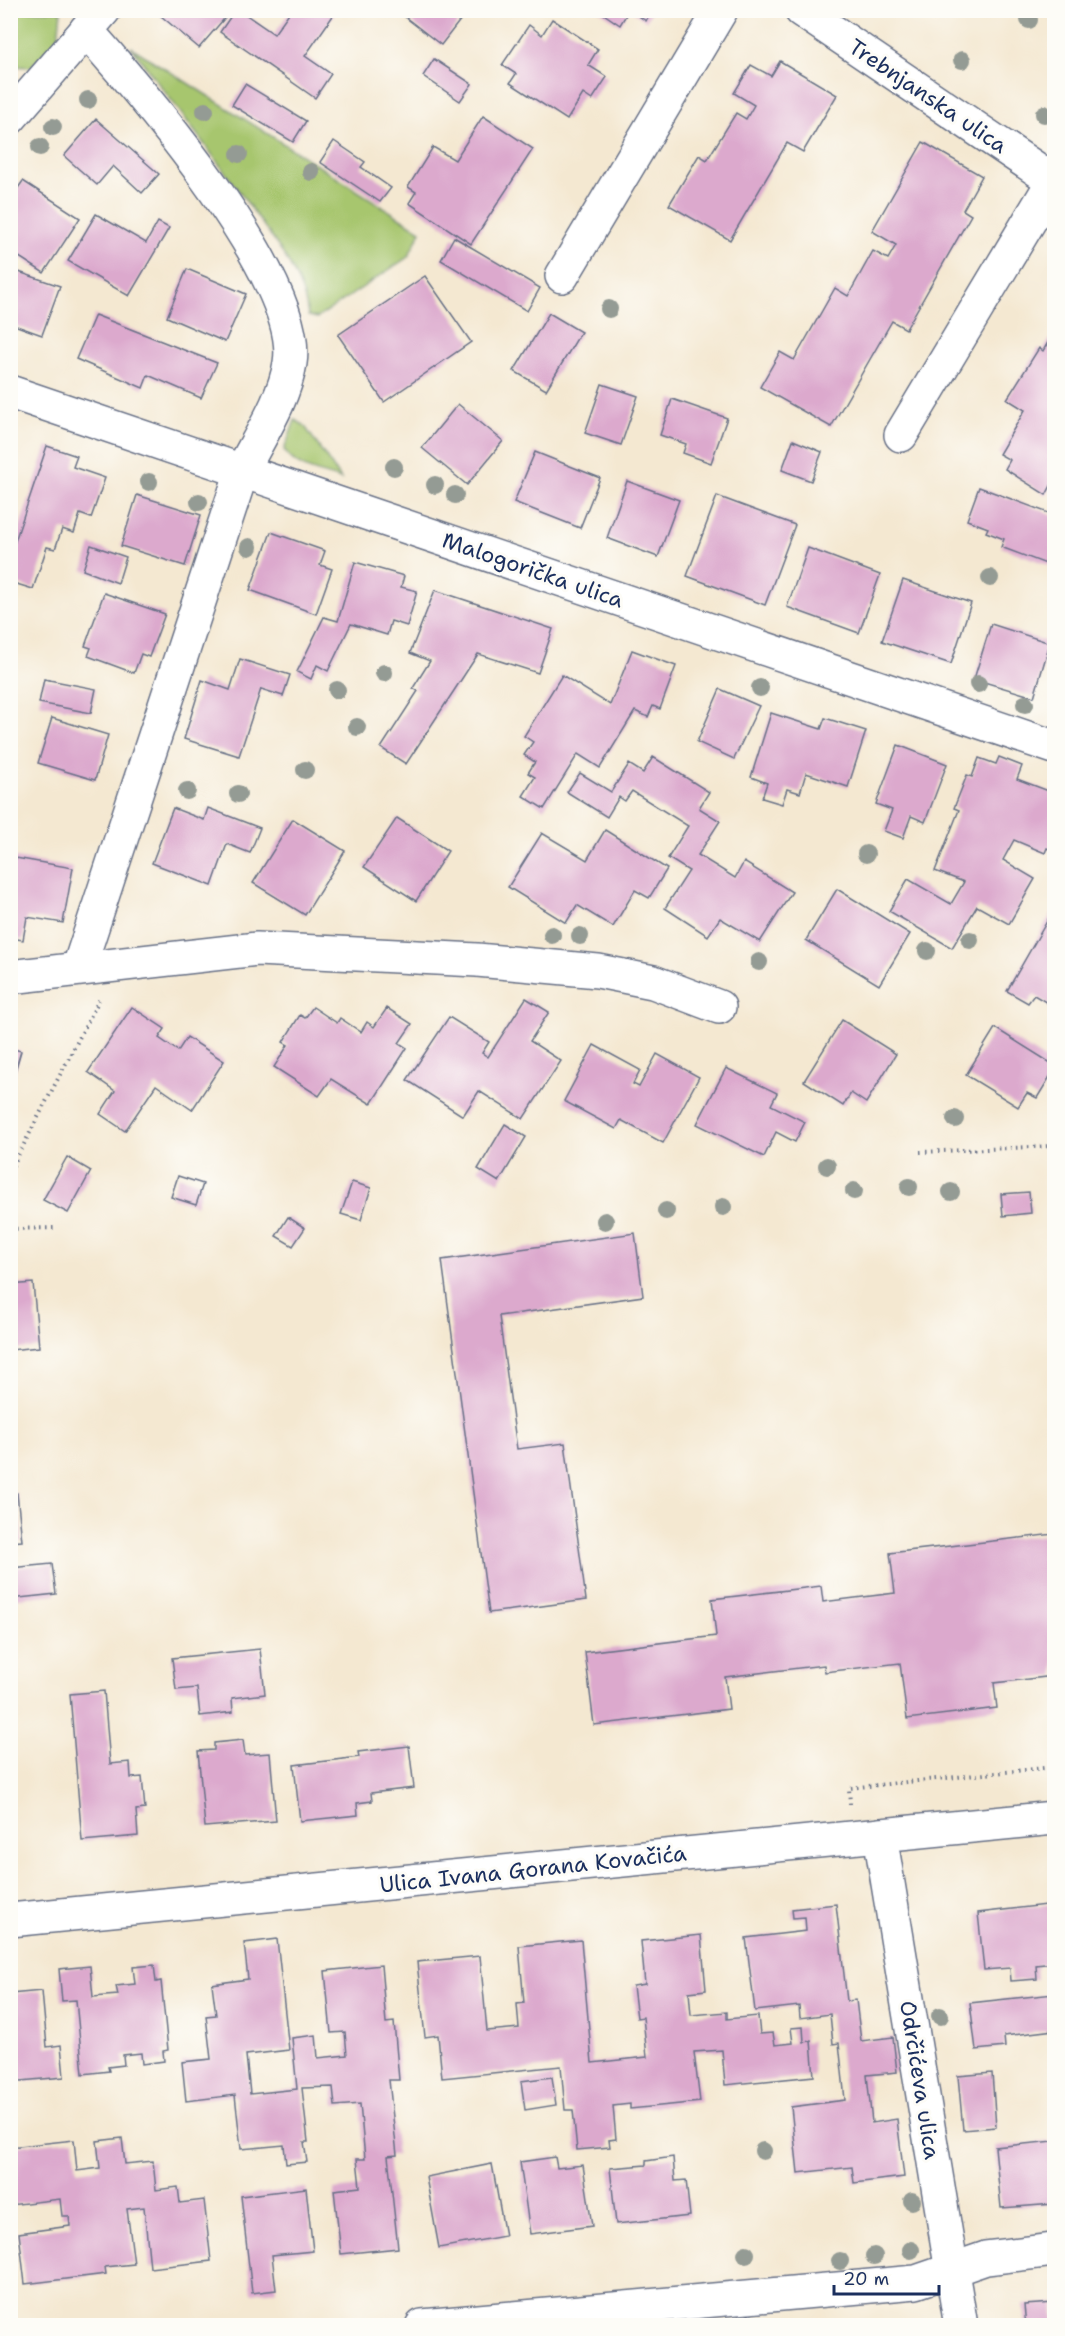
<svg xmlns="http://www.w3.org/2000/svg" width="1065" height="2336" font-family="'Shantell Sans',sans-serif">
<rect width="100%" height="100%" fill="#fdfcf7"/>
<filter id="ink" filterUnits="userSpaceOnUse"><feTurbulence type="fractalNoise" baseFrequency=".0167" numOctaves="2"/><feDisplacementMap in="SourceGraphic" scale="12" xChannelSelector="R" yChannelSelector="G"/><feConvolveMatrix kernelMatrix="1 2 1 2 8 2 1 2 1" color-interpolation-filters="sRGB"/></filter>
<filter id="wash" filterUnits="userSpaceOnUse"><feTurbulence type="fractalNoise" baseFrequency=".008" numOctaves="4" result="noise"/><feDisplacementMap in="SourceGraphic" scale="24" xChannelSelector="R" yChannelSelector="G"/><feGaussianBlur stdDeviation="1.35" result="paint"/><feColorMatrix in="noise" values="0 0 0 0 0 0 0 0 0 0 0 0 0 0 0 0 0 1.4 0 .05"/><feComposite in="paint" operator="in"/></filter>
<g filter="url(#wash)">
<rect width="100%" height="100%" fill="#f4e8d1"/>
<!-- green -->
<g fill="#a7c66e" stroke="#617a66" stroke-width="1.5">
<polygon points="10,11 61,11 58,39 31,67 11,66"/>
<path d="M131 47 421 231 408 257 317 318 308 316C304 276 273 240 251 208 212 153 171 100 131 47Z"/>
<path d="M295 420 304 425 341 479C320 472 297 470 284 450Z"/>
</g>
<g id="blocks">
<!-- building -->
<g fill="#dca9cd">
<polygon points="154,10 226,10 229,13 199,48"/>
<polygon points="235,10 239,10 274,34 291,10 337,10 305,56 331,74 315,98 220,32"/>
<polygon points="396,10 468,10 441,45"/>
<polygon points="598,10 629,10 620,25"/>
<polygon points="630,10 652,10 646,21"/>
<polygon points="552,19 598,49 588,65 607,77 592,100 583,94 567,120 510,83 516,74 502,65 529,25 542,35"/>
<polygon points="434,59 472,84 460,101 423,76"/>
<polygon points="780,61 837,95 803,152 787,143 730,240 669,205 699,155 707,160 736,113 746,119 754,105 734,93 751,65 771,76"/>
<polygon points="245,84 306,121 293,142 232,105"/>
<polygon points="483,116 533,149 471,244 409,203 416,192 408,187 433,147 455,160"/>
<polygon points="96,119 159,174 142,193 113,166 97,185 64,156"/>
<polygon points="334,141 365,162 361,167 391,188 380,202 320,162"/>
<polygon points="923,142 982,176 963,210 971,215 906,329 892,321 831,427 760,387 780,352 794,360 835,288 848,296 873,251 888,259 896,245 872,231"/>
<polygon points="23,181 80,218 44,273 10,251 10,199"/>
<polygon points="96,214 146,243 158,222 169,228 129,296 68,261"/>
<polygon points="454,237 540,288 527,311 441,260"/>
<polygon points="10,269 60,286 42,335 14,325 15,321 10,319"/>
<polygon points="187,269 246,294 225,342 167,317"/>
<polygon points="425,276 471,342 384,402 338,335"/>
<polygon points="549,313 581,332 546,390 514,371"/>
<polygon points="95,315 217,363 201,398 148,375 143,388 76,359"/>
<polygon points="1054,332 1054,480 1046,495 1005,469 1010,460 999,454 1025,410 1007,399 1039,348 1043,351"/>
<polygon points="602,384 638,396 621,445 585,433"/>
<polygon points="672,399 727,418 711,463 683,453 686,444 660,435"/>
<polygon points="458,404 503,441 467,485 422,448"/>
<polygon points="793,440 822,452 811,481 782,470"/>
<polygon points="47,446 77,456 73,467 105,478 91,518 80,514 74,533 62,529 55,549 47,547 33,589 10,582 10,556"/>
<polygon points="535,452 600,478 580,528 514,502"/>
<polygon points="627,481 679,500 658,557 607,538"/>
<polygon points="979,487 1054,515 1054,567 1001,547 1004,539 986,532 988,528 967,520"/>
<polygon points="137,495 201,515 185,566 121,546"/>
<polygon points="717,496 795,525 765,605 687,576"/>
<polygon points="271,532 325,551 320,565 332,569 316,614 250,590"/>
<polygon points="91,545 126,557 118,583 83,570"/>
<polygon points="808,548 880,575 859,633 787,607"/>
<polygon points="355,562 404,576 401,587 417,591 407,626 391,621 387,635 351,624 328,671 317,665 311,679 297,672 324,617 338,621"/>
<polygon points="903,580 971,603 951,664 882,641"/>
<polygon points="435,590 553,629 538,673 478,654 406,764 381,748 418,691 413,688 430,661 410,653"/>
<polygon points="104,593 165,614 149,657 141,654 134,673 88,656 91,648 85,646"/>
<polygon points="991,624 1050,643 1034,697 974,679"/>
<polygon points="632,650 676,666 660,709 653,706 648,717 635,711 600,768 578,754 544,809 523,796 535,777 528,773 535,762 524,755 533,742 524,736 562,675 610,705"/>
<polygon points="240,659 290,675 283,696 261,689 239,756 184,739 202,680 230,690"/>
<polygon points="44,679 96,689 91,713 39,703"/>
<polygon points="720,689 759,706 734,759 697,742"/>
<polygon points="771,713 821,729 825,718 866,731 848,787 806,773 800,793 787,789 782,804 762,798 767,783 751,777"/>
<polygon points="52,718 108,735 95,780 38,763"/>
<polygon points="898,745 947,764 925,822 911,816 903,838 884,831 892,810 876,804"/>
<polygon points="653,757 709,792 699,808 720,821 698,855 735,878 744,862 792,892 760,942 720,918 708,936 665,908 689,871 668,858 688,826 632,791 625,801 619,797 607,817 567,792 580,773 611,792 629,764 643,773"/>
<polygon points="999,757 1022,766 1017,779 1054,793 1054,851 1047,848 1045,853 1014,840 1003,860 1035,879 1009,924 977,906 952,948 889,911 908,879 951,904 964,882 935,871 959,810 954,808 967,775 972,777 979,758 996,764"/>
<polygon points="173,808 204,820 208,808 260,828 250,853 227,844 212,886 152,863"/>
<polygon points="397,818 448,851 416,901 364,867"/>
<polygon points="293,819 345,851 305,915 253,883"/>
<polygon points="605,830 667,869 649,898 635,890 613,927 577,905 566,923 508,887 542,833 587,860"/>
<polygon points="10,857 73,868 63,923 27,917 23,940 10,938"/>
<polygon points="837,889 910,934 879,985 806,940"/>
<polygon points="1054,909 1054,1007 1034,995 1028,1003 1007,991"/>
<polygon points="526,998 549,1012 530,1041 561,1061 523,1119 479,1091 463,1116 407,1080 449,1017 489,1042 482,1053 488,1057"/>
<polygon points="132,1007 165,1029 159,1038 178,1051 187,1037 224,1061 192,1110 156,1085 125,1131 100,1114 115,1091 88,1072"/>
<polygon points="313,1007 337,1023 340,1018 361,1032 367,1022 374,1027 387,1008 412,1024 399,1043 407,1048 371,1104 331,1079 319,1096 274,1067 288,1045 283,1042 300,1015 305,1018"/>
<polygon points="842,1020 896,1054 866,1103 851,1093 843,1106 804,1081"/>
<polygon points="995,1028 1054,1065 1054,1070 1037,1098 1027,1093 1018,1107 966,1075"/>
<polygon points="594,1045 640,1070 633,1084 639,1087 657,1054 699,1077 663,1143 621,1120 616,1129 564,1101"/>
<polygon points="10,1048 21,1051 11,1085 10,1085"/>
<polygon points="726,1068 777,1093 771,1105 805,1122 795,1142 776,1132 764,1157 697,1124"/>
<polygon points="505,1124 526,1137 499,1182 478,1169"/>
<polygon points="67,1157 91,1171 68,1213 43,1200"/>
<polygon points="178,1176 203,1184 196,1205 171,1197"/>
<polygon points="352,1182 371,1188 361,1220 341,1214"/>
<polygon points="1029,1192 1031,1213 1003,1216 1001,1194"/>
<polygon points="288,1217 305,1228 293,1246 276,1236"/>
<polygon points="635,1233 643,1296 499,1316 517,1449 565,1443 586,1600 489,1613 442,1260"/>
<polygon points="33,1283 39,1347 10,1350 10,1285"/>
<polygon points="17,1493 22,1541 10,1542 10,1494"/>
<polygon points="1054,1534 1054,1676 994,1683 997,1708 907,1719 900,1663 825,1672 824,1665 725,1677 729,1709 594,1725 585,1652 716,1636 712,1599 821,1586 823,1602 895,1593 890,1553"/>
<polygon points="52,1564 56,1594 10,1599 10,1568"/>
<polygon points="260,1649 265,1694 232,1698 233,1712 200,1716 197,1688 176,1690 172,1658"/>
<polygon points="104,1691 110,1764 130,1762 131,1778 142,1777 145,1809 136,1810 138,1836 82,1841 70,1694"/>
<polygon points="243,1740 245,1755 270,1753 276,1821 205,1827 198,1751 214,1750 214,1743"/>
<polygon points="409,1746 414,1788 371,1793 372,1801 357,1803 358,1815 300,1821 294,1765 359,1757 358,1752"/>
<polygon points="836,1904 847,2001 856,2000 861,2041 893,2037 897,2072 867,2075 872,2123 897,2119 904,2177 854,2183 852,2167 798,2173 791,2107 845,2100 839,2043 833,2044 830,2014 800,2018 799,2006 755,2011 746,1938 806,1931 805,1917 793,1918 792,1909"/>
<polygon points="1054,1904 1054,1963 1036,1965 1037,1979 1011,1981 1010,1968 984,1970 978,1913"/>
<polygon points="701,1935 706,1990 689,1992 691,2015 727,2012 727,2019 758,2016 760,2034 773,2033 775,2045 793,2043 791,2028 803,2027 804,2042 811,2041 814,2076 725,2085 722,2050 694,2052 700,2102 630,2109 630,2104 613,2106 616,2139 609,2140 610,2147 577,2150 573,2110 565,2110 561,2066 442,2078 438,2035 425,2037 417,1962 480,1956 487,2031 519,2028 517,2004 524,2003 519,1946 581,1940 592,2063 647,2057 643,2017 637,2018 633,1986 645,1984 641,1941"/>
<polygon points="277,1939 289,2050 246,2055 250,2094 297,2089 292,2038 316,2035 318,2058 347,2055 345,2032 331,2033 325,1971 381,1965 386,2023 394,2022 399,2080 389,2080 397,2155 388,2156 398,2248 341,2254 334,2190 360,2187 357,2159 365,2159 360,2104 335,2106 333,2087 302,2088 308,2142 304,2142 307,2162 286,2164 284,2145 241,2149 235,2095 186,2101 182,2062 211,2059 206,2016 216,2015 212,1984 248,1979 244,1943"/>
<polygon points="154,1965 156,1982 161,1981 168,2050 163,2051 164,2061 142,2064 141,2053 123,2055 124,2065 108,2067 109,2071 83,2074 76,2000 62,2001 59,1969 90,1966 93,1997 118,1995 116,1986 135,1984 133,1967"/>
<polygon points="42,1991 47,2047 61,2045 64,2077 10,2082 10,1994"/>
<polygon points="1054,1994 1054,2030 1004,2036 1005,2047 976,2050 970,2003"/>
<polygon points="992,2073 996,2127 963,2130 958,2076"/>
<polygon points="552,2077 556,2105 525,2110 521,2081"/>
<polygon points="122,2138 125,2164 153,2161 156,2190 178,2187 180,2203 204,2200 211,2261 150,2268 144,2207 127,2209 134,2264 105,2267 106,2274 25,2284 19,2233 70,2226 69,2216 62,2216 60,2199 10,2205 10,2147 74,2140 77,2171 100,2168 97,2141"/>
<polygon points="1054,2141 1054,2204 1001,2208 995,2147"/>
<polygon points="555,2157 557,2168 583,2165 592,2226 530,2234 520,2162"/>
<polygon points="673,2157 675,2181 686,2180 690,2216 616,2224 610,2168 646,2165 646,2161"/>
<polygon points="492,2164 505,2236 439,2248 426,2177"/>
<polygon points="306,2188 313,2251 272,2255 276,2290 252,2293 241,2196"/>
<polygon points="1054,2303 1054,2326 1026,2326 1024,2305"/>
<polygon points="940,2320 941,2326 891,2326 891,2324"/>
</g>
</g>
</g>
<g filter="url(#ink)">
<use href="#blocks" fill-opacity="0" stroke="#677086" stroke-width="1.5"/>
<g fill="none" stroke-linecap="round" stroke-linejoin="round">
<!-- street casing -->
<g stroke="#677086" stroke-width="36">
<g id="street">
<polyline points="801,10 1054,181"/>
<polyline points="10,118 104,10"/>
<polyline points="562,276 721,10"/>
<polyline points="10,392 1054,747"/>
<polyline points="901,435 1054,180"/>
<path d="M79 967 242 471C259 437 284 401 290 363 304 280 141 92 86 30"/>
<polyline points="10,977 257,949 477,960 598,971 653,982 719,1007"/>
<polyline points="880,1835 961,2326"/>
<polyline points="10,1920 1054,1818"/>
<polyline points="422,2326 916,2282 986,2258 1054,2250"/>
</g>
</g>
<!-- path -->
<g stroke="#677086" stroke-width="4" stroke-dasharray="1.5 4.5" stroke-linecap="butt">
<polyline points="920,1152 1054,1146"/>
<polyline points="10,1171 99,1000"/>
<polyline points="10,1229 55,1228"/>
<polyline points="850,1804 849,1788 1054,1767"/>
</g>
<!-- street -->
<use href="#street" stroke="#fff" stroke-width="33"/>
</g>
<!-- trees -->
<g fill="#949b94">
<circle cx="1029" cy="20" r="9"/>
<circle cx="962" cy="60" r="9"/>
<circle cx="88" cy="100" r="9"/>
<circle cx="205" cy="111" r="9"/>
<circle cx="1044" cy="114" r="9"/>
<circle cx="53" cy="127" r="9"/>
<circle cx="40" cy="147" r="9"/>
<circle cx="239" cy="154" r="9"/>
<circle cx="311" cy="172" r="9"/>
<circle cx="609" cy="309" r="9"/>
<circle cx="394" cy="467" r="9"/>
<circle cx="149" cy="482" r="9"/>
<circle cx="435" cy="485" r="9"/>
<circle cx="455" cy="495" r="9"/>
<circle cx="199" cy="502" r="9"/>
<circle cx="249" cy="547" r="9"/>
<circle cx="990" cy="578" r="9"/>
<circle cx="384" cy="673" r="9"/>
<circle cx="978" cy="684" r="9"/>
<circle cx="760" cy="688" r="9"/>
<circle cx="337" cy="690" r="9"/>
<circle cx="1025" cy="704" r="9"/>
<circle cx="357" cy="727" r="9"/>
<circle cx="305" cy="770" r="9"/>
<circle cx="187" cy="791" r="9"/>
<circle cx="238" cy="794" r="9"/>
<circle cx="866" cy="854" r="9"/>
<circle cx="552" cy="935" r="9"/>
<circle cx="580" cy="936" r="9"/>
<circle cx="970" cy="940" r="9"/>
<circle cx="927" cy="951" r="9"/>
<circle cx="759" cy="962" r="9"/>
<circle cx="955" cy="1119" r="9"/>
<circle cx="827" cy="1166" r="9"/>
<circle cx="909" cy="1187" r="9"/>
<circle cx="854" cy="1191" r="9"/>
<circle cx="951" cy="1192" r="9"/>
<circle cx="723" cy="1207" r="9"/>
<circle cx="666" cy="1211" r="9"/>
<circle cx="605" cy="1221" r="9"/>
<circle cx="940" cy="2016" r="9"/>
<circle cx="763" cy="2151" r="9"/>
<circle cx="912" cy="2201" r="9"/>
<circle cx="911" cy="2250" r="9"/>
<circle cx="746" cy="2254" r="9"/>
<circle cx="874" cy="2256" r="9"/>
<circle cx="840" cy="2261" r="9"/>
</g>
</g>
<g text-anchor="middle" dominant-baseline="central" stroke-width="6" stroke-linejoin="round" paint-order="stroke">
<!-- street labels -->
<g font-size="22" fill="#1b2f5e" stroke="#fdfcf7">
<text transform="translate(928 96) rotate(34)">Trebnjanska ulica</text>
<text transform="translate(533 570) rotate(19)">Malogorička ulica</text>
<text transform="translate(533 1869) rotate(-6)">Ulica Ivana Gorana Kovačića</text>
<text transform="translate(920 2080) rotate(81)">Odrčićeva ulica</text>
</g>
</g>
<!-- margin -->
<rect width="1065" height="2336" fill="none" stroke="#fdfcf7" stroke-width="36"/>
<!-- scale -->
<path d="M834 2285v9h105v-9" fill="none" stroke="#1b2f5e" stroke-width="3"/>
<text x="843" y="2285" font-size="18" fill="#1b2f5e" stroke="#fdfcf7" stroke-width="4.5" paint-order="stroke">20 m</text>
</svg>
